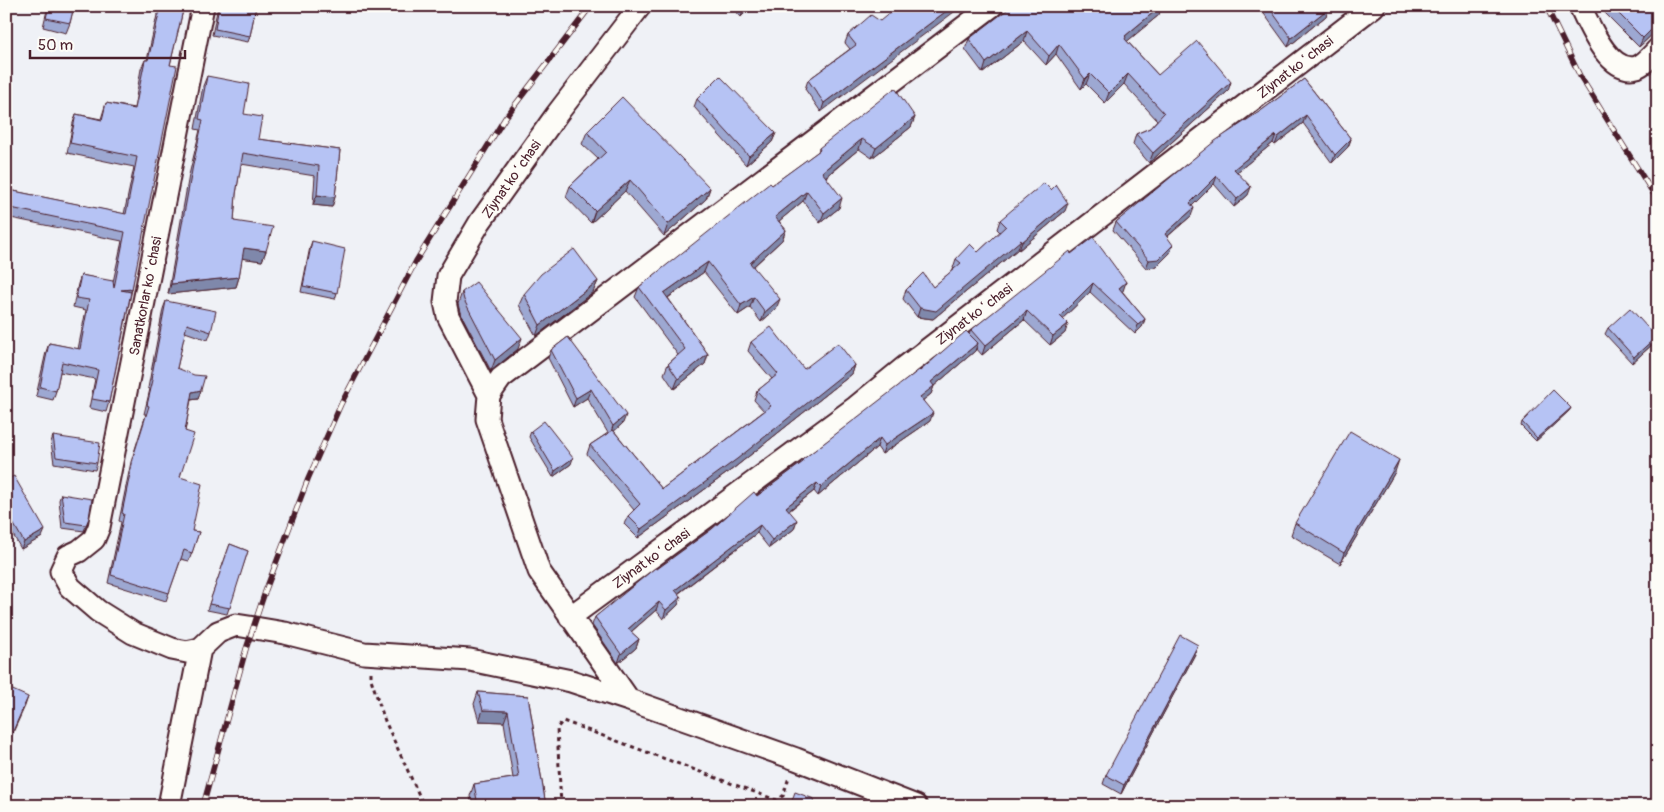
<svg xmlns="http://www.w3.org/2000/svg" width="1664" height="812" viewBox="0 0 1664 812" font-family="Pangolin,sans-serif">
  <rect width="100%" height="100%" fill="#eff1f6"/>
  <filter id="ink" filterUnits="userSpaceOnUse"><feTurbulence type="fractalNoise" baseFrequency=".02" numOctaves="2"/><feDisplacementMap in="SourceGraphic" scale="10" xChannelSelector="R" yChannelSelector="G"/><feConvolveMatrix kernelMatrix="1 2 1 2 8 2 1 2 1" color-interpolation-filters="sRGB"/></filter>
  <g filter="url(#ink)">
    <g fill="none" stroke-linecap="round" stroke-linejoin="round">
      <defs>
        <path id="minor" d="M203 6 99 527 94 539 79 551 68 556 61 571 70 587 98 611 133 633 172 649 187 652 200 649 218 632 236 625 285 633 364 653 470 660 571 681 629 700 796 759 916 806
          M1580 6C1589 25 1609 75 1637 67 1645 64 1652 55 1658 49
          M489 395 448 316 445 302 448 276 480 222 557 114 640 6
          M570 617 856 407 905 367 1374 6
          M629 700 539 571 487 419 489 395 501 378 992 6
          M169 806 200 649"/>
      </defs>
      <use href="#minor" stroke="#4a1f2b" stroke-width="25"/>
      <path stroke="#4a1f2b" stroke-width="3" stroke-dasharray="4 4" stroke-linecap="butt" d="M371 672V679L385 721 424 806
        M561 806 557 728 563 721 776 800 783 796 789 777"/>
      <use href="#minor" stroke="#fdfcf7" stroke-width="21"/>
      <defs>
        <path id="rail" d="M1546 6 1580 76 1658 201
          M203 806 246 649 265 592 308 479 341 404 416 261 505 118 591 6"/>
      </defs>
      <use href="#rail" stroke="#4a1f2b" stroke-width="5.5"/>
      <use href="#rail" stroke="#fdfcf7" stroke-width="4" stroke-dasharray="11" stroke-linecap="butt"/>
    </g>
    <path fill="#9da8d2" stroke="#4a1f2b" d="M48 6H74L70 23 66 33 43 27Z
      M159 6H184L170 65 132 289 109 402 106 412 89 408 95 379 60 372 56 391 53 400 36 396 46 352 49 343 78 349 86 310 73 307 78 284 81 275 113 282 122 241 6 217V196L9 190 124 214 134 167 67 153 73 123 76 114 101 119 106 103 134 108 141 69 145 60H147Z
      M218 6H256L250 36 248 42 212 35Z
      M731 6H751L741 17Z
      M1264 6H1328L1326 16 1288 47 1262 11Z
      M1598 6H1658V29L1639 47Z
      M1159 15 1127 41 1158 75 1228 91 1149 163 1133 144 1136 134 1150 128 1157 120 1124 84 1105 103 1086 84 1081 89 1056 54 1046 65 1024 41 983 73 965 49 969 39Z
      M880 21 821 112 805 89 808 80 850 49 845 43 848 35Z
      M207 76 244 114 258 139 340 150 335 197 332 207 313 205 315 176 241 164 236 194 234 221 266 251 262 261 242 258 239 277 236 287 168 294 189 175 200 130 195 129 203 86Z
      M1304 79 1351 139 1348 147 1332 163 1303 123 1275 145 1273 143 1237 172 1248 195 1234 207 1214 184 1192 206 1191 216 1167 237 1170 253 1156 267 1146 268 1113 230 1116 222 1262 110Z
      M697 99 776 133 772 142 746 165 694 107Z
      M915 117 911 127 872 158 859 149 826 177 839 208 820 223 803 201 779 221 786 230 782 240 753 267 776 309 761 322 750 307 738 315 704 272 668 298 708 354 705 364 674 389 664 374 668 364 678 355 635 297 639 287 772 185 818 152 819 148Z
      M587 132 710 188 706 199 664 236 625 191 591 223 566 197 570 186 598 159 582 144Z
      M1065 211 1019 250 1018 249 933 319 917 317 903 299 906 290 933 287 954 269 953 268 956 259 978 252 1000 232 997 229 1000 220Z
      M312 241 337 293 335 299 301 292 310 247Z
      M1071 254 1126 282 1122 291 1145 319 1142 327 1135 334 1090 292 1063 318 1065 333 1050 345 1024 320 982 355 976 348 975 351 934 386 931 394 923 400 930 421 882 454 877 447 818 496 814 491 789 511 794 529 769 548 757 533 678 594V605L663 619 656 610 631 632 639 639 636 648 618 663 592 625 595 617 657 569 800 464 802 460 969 334 971 330Z
      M598 281 593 292 536 336 519 305 524 294Z
      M462 292 518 349 491 371 460 312 458 304Z
      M166 301 211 332 208 340 185 332 177 368 201 390 198 399 191 400 185 431 180 477 192 531 199 532 189 561 181 559 166 601 108 583 121 522 119 521 131 462 146 414H144L150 389 148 388 163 309Z
      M1608 328 1656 337 1654 343 1632 363 1605 334Z
      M568 337 623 423 614 431 662 489 764 411 754 400 757 391 772 379 748 351 751 342 804 369 855 365 852 374 734 468 638 538 624 524 628 516 634 510 587 454 590 445 608 433 587 398 573 407 548 358 551 350Z
      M1571 408 1569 411 1536 441 1521 426 1522 422Z
      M531 431 571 464 553 477 529 437Z
      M53 436 97 463 95 470 54 463 51 442Z
      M6 471 42 537 21 549 6 522Z
      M1395 472 1340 564 1291 535 1295 523Z
      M61 494 89 518 84 531 62 528 59 500Z
      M230 544 248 551 227 614 207 610Z
      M1198 645 1195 654 1121 794 1103 784 1106 775Z
      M478 692 528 696 546 806H472L470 796 474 784 513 778 504 722 479 721 474 704Z"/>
    <path fill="#7f88ab" stroke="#4a1f2b" d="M746 6H751L741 17 744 8Z
      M953 6H962L821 112 824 103Z
      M1161 6H1162L1159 15 1124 44 1125 36Z
      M1329 8 1326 16 1288 47 1291 38Z
      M1658 23V29L1639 47 1643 38Z
      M1027 31 1024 41 983 73 986 63Z
      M1059 44 1056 54 1046 65 1049 56Z
      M1090 74 1086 84 1081 89 1085 79Z
      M1128 74 1124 84 1105 103 1109 93Z
      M1231 82 1228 91 1149 163 1153 153Z
      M1306 115 1303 123 1275 145 1278 137Z
      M915 117 911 127 872 158 876 148Z
      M776 133 772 142 746 165 749 156Z
      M1276 135 1273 143 1231 177 1234 169Z
      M862 139 859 149 819 182 822 172Z
      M1351 139 1348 147 1332 163 1335 155Z
      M1217 176 1214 184 1187 211 1190 203Z
      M630 180 625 191 591 223 595 211Z
      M1251 187 1248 195 1234 207 1237 199Z
      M710 188 706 199 664 236 668 224Z
      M807 191 803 201 772 227 775 217Z
      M317 195 335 197 332 207 313 205Z
      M842 198 839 208 820 223 824 213Z
      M1068 203 1065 211 1019 250 1022 242Z
      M1194 208 1191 216 1162 241 1165 234Z
      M786 230 782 240 746 273 750 263Z
      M1021 240 1018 249 933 319 917 317 920 308Z
      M1173 245 1170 253 1156 267 1146 268 1149 260Z
      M244 248 266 251 262 261 240 258Z
      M708 262 704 272 660 303 664 293Z
      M239 277 236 287 168 294 171 284Z
      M598 281 593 292 536 336 540 325Z
      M1126 282 1123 291 1116 296 1119 288Z
      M1093 283 1090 292 1057 324 1060 316Z
      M132 289 129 298 121 290Z
      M754 297 750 307 738 315 741 305Z
      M780 299 776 309 761 322 765 312Z
      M1027 311 1024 320 982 355 985 346Z
      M1145 319 1142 327 1135 334 1138 325Z
      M1068 324 1065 333 1050 345 1053 336Z
      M1656 337 1654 343 1632 363 1634 357Z
      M522 338 518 349 491 371 495 360Z
      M978 343 975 351 934 386 931 394 917 405 920 397 931 382Z
      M708 354 705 364 674 389 678 379Z
      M855 365 852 374 734 468 638 538 641 529Z
      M591 389 587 398 573 407 576 398Z
      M201 390 198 399 189 400 192 392Z
      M1571 408 1569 411 1536 441 1537 438Z
      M933 413 930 421 882 454 885 445Z
      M626 415 623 423 610 435 613 426Z
      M880 438 877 447 818 496 821 487Z
      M573 458 571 464 553 477 555 471Z
      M1399 460 1395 472 1340 564 1344 553Z
      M817 483 814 491 783 515 786 507Z
      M797 520 794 529 769 548 772 540Z
      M760 525 757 533 672 598 675 590Z
      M45 530 42 537 21 549 24 542Z
      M681 597 678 605 663 619 666 610Z
      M659 602 656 610 625 637 628 629Z
      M639 639 636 648 618 663 621 654Z
      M1198 645 1195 654 1121 794 1124 785Z
      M28 697 25 706 6 748V747Z
      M483 710 508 711 504 722 479 721Z"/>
    <path fill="#b6c3f4" stroke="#4a1f2b" d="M49 6H74L70 23 46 18Z
      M161 6H184L170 65 177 66 132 289 121 290 131 292 109 402 92 399 98 370 62 362 56 391 40 387 49 343 80 349 89 300 76 298 81 275 113 281 114 288 125 232 6 207V202L9 190 126 214 137 157 70 143 76 114 102 120 106 103 135 109 145 60H148Z
      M219 6H256L250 36 215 29Z
      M898 6H953L824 103 808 80 856 45 848 35 871 15 880 21Z
      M1012 6H1161L1125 36 1126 37 1125 39 1158 75 1197 41 1231 82 1153 153 1136 134 1150 128 1164 113 1128 74 1109 93 1090 74 1085 79 1059 44 1049 56 1027 31 986 63 969 39Z
      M1268 6H1328L1329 8 1291 38Z
      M1611 6H1658V23L1643 38Z
      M207 76 249 84 244 114 262 117 258 139 340 150 335 197 317 195 319 166 243 153 236 194 234 221 273 227 266 251 244 248 239 277 171 284 193 165 203 120 199 119Z
      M720 76 776 133 749 156 697 99Z
      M1304 79 1351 139 1335 155 1306 115 1278 137 1276 135 1234 169 1251 187 1237 199 1217 176 1190 203 1194 208 1165 234 1173 245 1159 259 1149 260 1116 222 1215 141 1262 110Z
      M895 88 915 117 876 148 862 139 822 172 842 198 824 213 807 191 775 217 786 230 750 263 780 299 765 312 754 297 741 305 708 262 664 293 708 354 678 379 668 364 685 349 639 287 770 183 772 185 820 150 819 148Z
      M622 97 710 188 668 224 630 180 595 211 570 186 606 152 587 132Z
      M1044 183 1051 190 1056 185 1068 203 1022 242 1021 240 936 311 920 308 906 290 923 273 933 287 961 263 956 259 970 244 978 252 1006 226 1000 220Z
      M1093 237 1126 282 1119 288 1145 319 1138 325 1093 283 1060 316 1068 324 1053 336 1027 311 985 346 971 330 1070 251 1071 254Z
      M312 241 345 249 337 293 303 286Z
      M574 249 598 281 540 325 524 294 541 274Z
      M476 282 522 338 495 360 464 300 462 292Z
      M166 301 216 311 211 332 187 324 177 368 194 375 205 376 201 390 192 392 185 431 194 434 180 477 202 484 192 531 199 532 192 553 184 550 169 593 111 575 124 514 122 513 134 454 149 406 147 405 153 380H151Z
      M1630 308 1656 337 1634 357 1608 328Z
      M771 327 804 369 838 343 855 365 737 459 641 529 628 516 640 504 590 445 613 430 662 489 771 406 757 391 778 374 751 342Z
      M966 331 978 343 931 382 934 386 920 397 933 413 885 445 880 438 821 487 817 483 786 507 797 520 772 540 760 525 675 590 681 597 666 610 659 602 628 629 639 639 621 654 595 617 655 568 657 569 712 529 754 492 757 496 803 462 802 460 919 370 920 371Z
      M568 337 626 415 613 426 591 389 576 398 551 350Z
      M1553 390 1571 408 1537 438 1522 422Z
      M544 421 573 458 555 471 531 431Z
      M1350 431 1399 460 1344 553 1295 523Z
      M53 436 100 443 97 463 56 457Z
      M6 471 10 478 14 476 45 530 24 542 9 516 6 518Z
      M61 494 92 499 89 518 86 525 65 522Z
      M230 544 248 551 230 608 209 604Z
      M1180 635 1198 645 1124 785 1106 775Z
      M6 687 28 697 6 747Z
      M478 692 528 696 546 806H478L474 784 519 777 508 711 483 710Z
      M795 792 814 799 811 806H790Z"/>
  </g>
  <g text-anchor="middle" stroke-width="5" stroke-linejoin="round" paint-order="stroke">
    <g font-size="14" fill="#4a1f2b" stroke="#fdfcf7">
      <text transform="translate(1295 67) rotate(-38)" y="5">Ziynat koʻchasi</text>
      <text transform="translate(511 179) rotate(-55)" y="5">Ziynat koʻchasi</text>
      <text transform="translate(145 296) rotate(-79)" y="5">Sanatkorlar koʻchasi</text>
      <text transform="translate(974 314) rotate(-37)" y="5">Ziynat koʻchasi</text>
      <text transform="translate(651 558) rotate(-36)" y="5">Ziynat koʻchasi</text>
    </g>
  </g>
  <rect width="1664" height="812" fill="none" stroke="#fdfcf7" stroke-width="25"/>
  <rect x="12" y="12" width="1639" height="787" fill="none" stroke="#4a1f2b" stroke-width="2" filter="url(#ink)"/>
  <path d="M30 50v8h155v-8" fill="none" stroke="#4a1f2b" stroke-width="2.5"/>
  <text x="38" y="50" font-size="15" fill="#4a1f2b" stroke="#fdfcf7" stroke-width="4" paint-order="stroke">50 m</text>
</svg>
